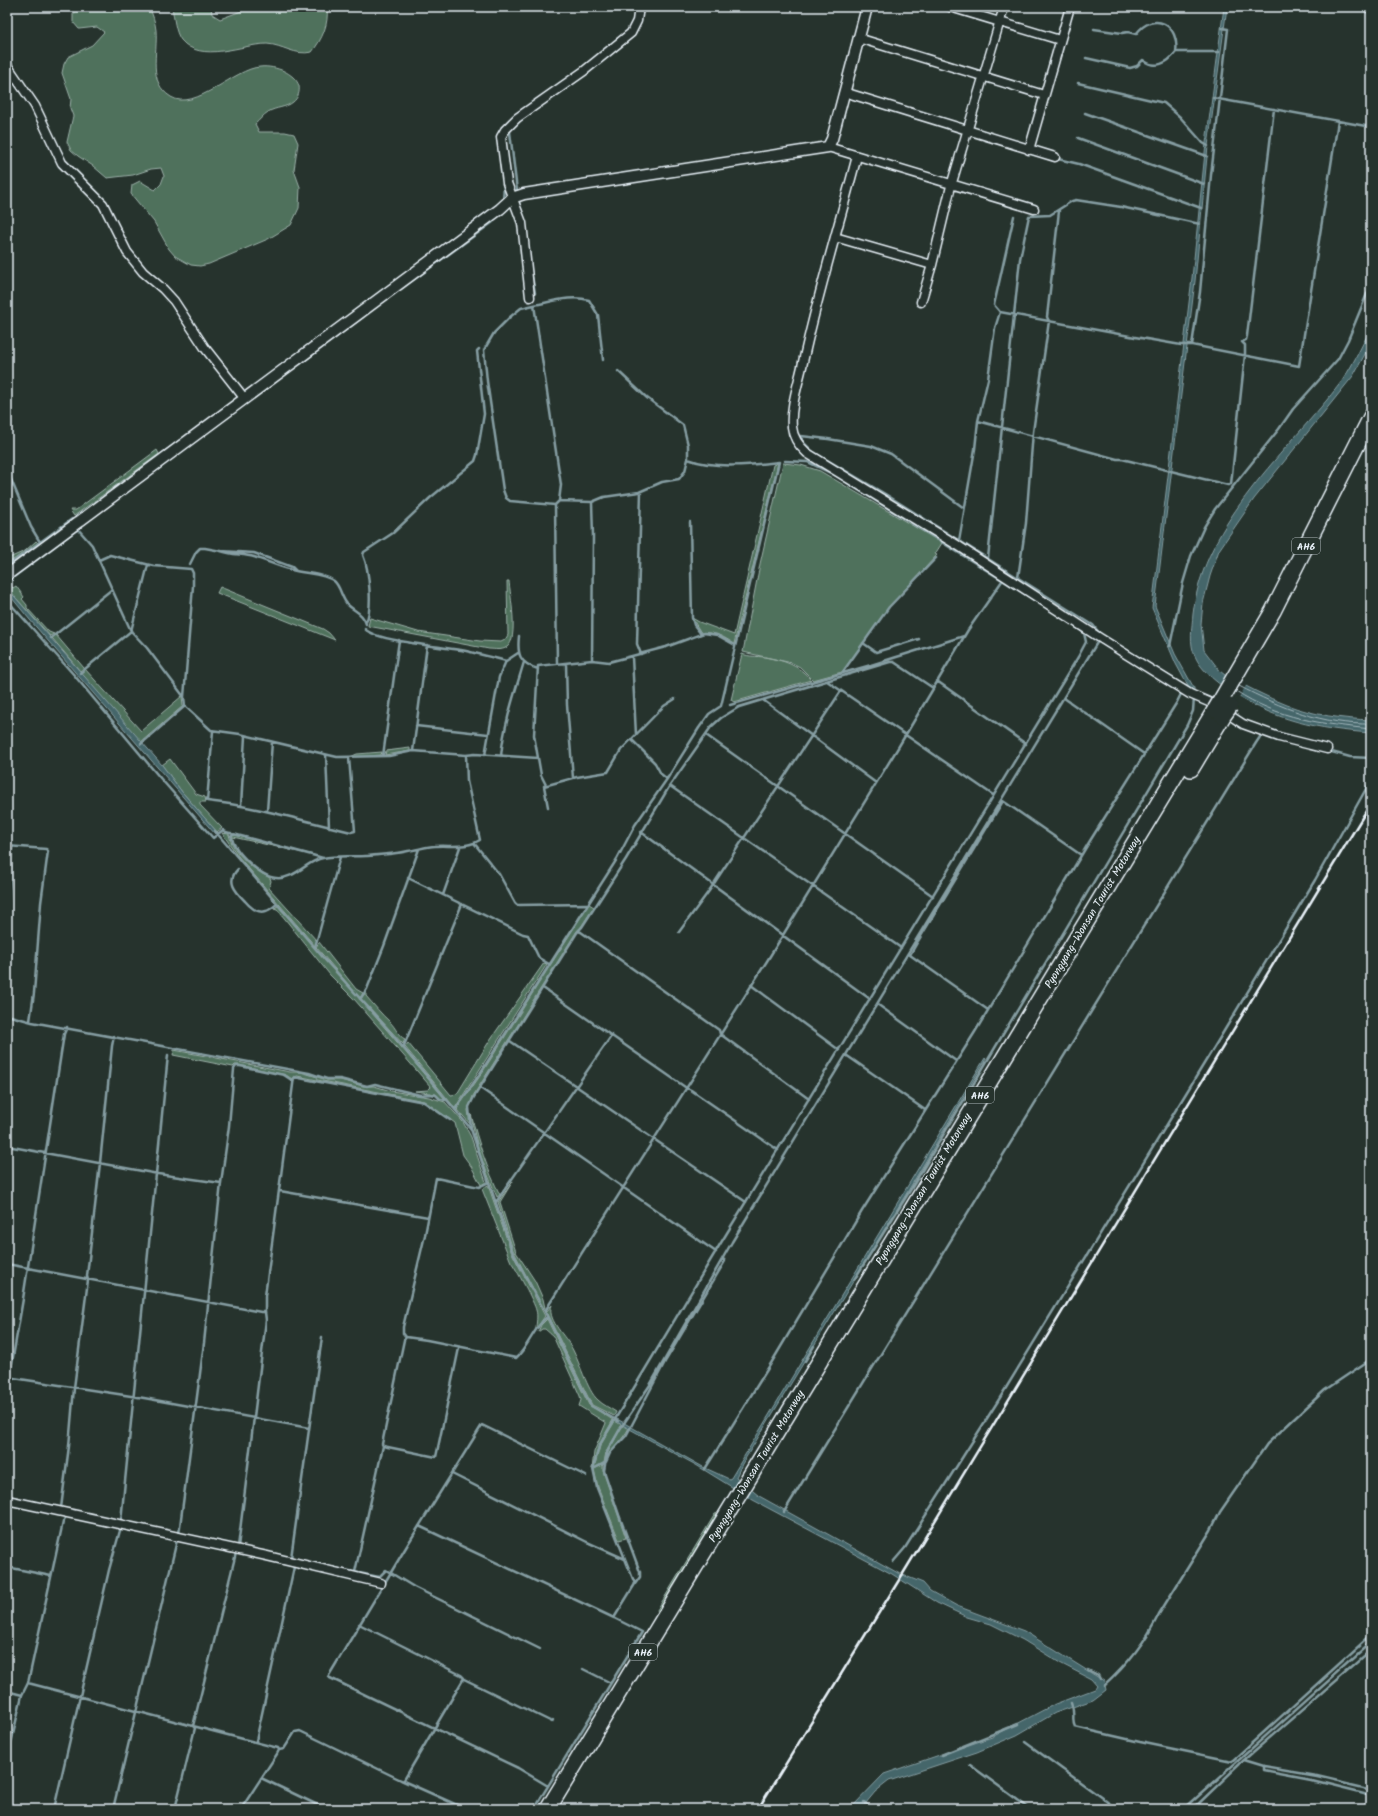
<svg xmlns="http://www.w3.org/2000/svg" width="1378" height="1816" viewBox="0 0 1378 1816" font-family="Kalam,sans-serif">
  <rect width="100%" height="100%" fill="#26332d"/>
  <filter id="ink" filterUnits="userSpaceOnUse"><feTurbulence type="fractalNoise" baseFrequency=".025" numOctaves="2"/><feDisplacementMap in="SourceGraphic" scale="8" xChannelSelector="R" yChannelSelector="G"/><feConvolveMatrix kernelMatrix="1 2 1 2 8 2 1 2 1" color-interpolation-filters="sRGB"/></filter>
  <g filter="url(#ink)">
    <path fill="#4f715b" stroke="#9cb1aa" d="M82 7H149C153 15 155 22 156 30 158 54 147 82 171 97 195 112 235 68 260 67 268 66 277 68 284 71 290 74 297 79 299 86 300 92 298 98 293 102 286 108 276 107 268 112 263 115 259 121 255 124L259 132H285L294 134 298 143 294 170 300 187 299 208 291 225 268 239 209 264 200 266 191 265 175 256 169 249 154 222 131 194 132 185 140 181 155 190 161 184 164 176 161 168 151 169 133 175 107 178 93 166 78 156 71 150 67 142 73 116 70 108 71 99 62 73 64 64 68 57 92 45 104 32 97 27 79 29 73 22V14Z
      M172 7H211L212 14 220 19 252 7H278L288 9 295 7H327C329 25 322 39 312 52 295 56 283 45 267 44 242 44 201 64 181 40 175 32 174 17 172 7Z
      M157 450 159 454 74 516 70 510H76Z
      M778 463 734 644C725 637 713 631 701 633L692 618 699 622 734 635 773 465Z
      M783 463 801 465 820 471 942 543 935 554 937 555 889 607 842 672 813 680 800 667 792 663 743 652 760 564Z
      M36 541 38 543 7 564V559L25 551Z
      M507 581H509C510 594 519 639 507 647 502 651 494 649 489 649L368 626 370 618 418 632 480 641 501 642 505 640 508 635Z
      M7 584 10 587 11 586 13 588 16 586 24 597 22 599 27 605V608L49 632 54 634 50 636 7 588Z
      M220 587 323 629 329 633 335 640 217 593Z
      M56 635 84 668 80 671 52 638Z
      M742 654C750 657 756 656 764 657 783 660 799 665 811 680L734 702 731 700Z
      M85 669 141 731 182 696 183 706 141 742 81 673Z
      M410 748V751L385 755 386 751Z
      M382 752 381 755 350 757 357 754Z
      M170 759 196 794 205 797 206 802H200V805L222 828 217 832 182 792 162 765Z
      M222 833 229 834C232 853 254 870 270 878L271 881 269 888 317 941 315 946 238 856Z
      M232 834 321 857 233 837V842Z
      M589 904 594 907 581 927 577 931 473 1096 468 1110 470 1124 457 1109 480 1076Z
      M278 906 386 1029 445 1099H440L436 1094 415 1091 428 1090 431 1087 354 999 330 975 277 909 274 908Z
      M319 942 356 989 363 993 360 998 316 947Z
      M544 963 547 964 455 1108 405 1047 408 1043 451 1095 457 1094 490 1040Z
      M366 991V996C374 1005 381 1014 390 1022 396 1028 398 1036 405 1039L403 1044 361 999Z
      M174 1050 290 1072H301L327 1080H340L363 1086H374L391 1091 429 1097 445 1102 463 1122 471 1137 486 1182 481 1185 471 1166 463 1155 455 1123 424 1101 297 1076 292 1079 286 1075 239 1065H235L233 1067 173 1055Z
      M471 1114C478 1142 487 1169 500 1195L497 1197C486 1171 474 1142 471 1114Z
      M513 1181 500 1202 516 1252 535 1281 543 1299 545 1308H543L513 1250 498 1202Z
      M488 1185 511 1251 545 1316 536 1329C536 1323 538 1316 536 1310 535 1304 515 1266 511 1262L482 1189Z
      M552 1305C546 1318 564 1335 570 1345 579 1359 587 1391 598 1400 603 1405 610 1408 616 1412L614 1416 592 1405 546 1312Z
      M547 1319 589 1405 613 1420 599 1445 592 1469 594 1452 606 1423 579 1406 581 1400 580 1396 553 1336 545 1329H542L538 1332 541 1325Z
      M615 1421 622 1425 606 1452 604 1463 594 1468 600 1446Z
      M623 1425 629 1428C622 1441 611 1449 605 1462L608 1452Z
      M603 1465V1471L626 1538 619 1540 598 1487 594 1469Z
      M721 1513 659 1614 657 1610 715 1514Z"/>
    <path fill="#44666a" stroke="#869ea3" d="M1224 7H1227L1208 146 1195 281 1155 606 1175 654 1194 688V691H1191L1189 688 1176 664 1152 608 1192 278 1206 143Z
      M1371 328V343L1353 376 1254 499 1219 550 1210 576 1203 603 1201 624 1204 650 1220 671 1226 676C1246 686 1266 697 1287 705 1313 715 1343 719 1371 720V733C1317 729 1275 721 1228 690 1216 682 1201 670 1195 656 1189 643 1192 628 1193 614 1204 520 1287 453 1342 381 1353 365 1362 345 1371 328Z
      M7 588 162 765 182 792 217 832 215 834 30 620 7 592Z
      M985 1058 986 1059 908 1191 742 1464 736 1477 759 1496 898 1573 923 1583 930 1591 957 1606 1024 1631 1104 1681 1106 1690 1093 1700 1055 1713 1017 1735 977 1752 889 1781 875 1792 861 1809H850L884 1774 992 1737 1055 1704 1095 1689 1097 1686 1091 1679 1060 1663 1023 1640 991 1624 967 1617 937 1603 892 1574 753 1500 696 1465 615 1421 617 1419 703 1467 729 1479 731 1478Z"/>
    <path fill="#26332d" d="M1227 674 1247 684 1238 699 1220 687Z"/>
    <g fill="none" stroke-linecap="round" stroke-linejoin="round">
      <path stroke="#a6b9bf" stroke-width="1" d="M1239 686C1281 708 1323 725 1371 724
        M1236 691C1278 719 1322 724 1371 729"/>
      <path stroke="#869ea3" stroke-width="2.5" d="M1362 7 1371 16
        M1094 29 1122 33 1128 32 1136 34C1154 10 1180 25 1176 52
        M1086 58 1130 68 1137 66 1143 60C1155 70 1168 63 1176 52H1219
        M1078 83 1164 103 1180 117 1203 143 1208 146
        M1213 98 1371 127
        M1085 113 1207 156
        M510 132 517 191
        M1078 138 1204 184
        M1058 159 1079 164 1201 208
        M503 201 504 185
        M519 201 520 208
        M531 270 535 293
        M401 289 493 222
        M534 305C552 302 571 295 589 300L598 315 603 360
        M1000 312 1135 337 1181 345H1192L1299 366 1338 121
        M1192 345 1200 292 1211 175 1228 29 1222 28
        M300 364 363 317
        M978 421 1117 459H1122L1228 485 1231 484 1245 355V345L1242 342 1246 340 1247 336 1274 109
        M785 461 808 462 833 474 1047 608
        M7 470 31 527 40 542
        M559 501 561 485 534 305 521 308 510 317 494 333 484 350 487 381 503 490 506 498 510 501 555 505 559 501 592 502 604 497 639 492 662 482 679 479 685 471 688 459V445L683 425 647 398 618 371
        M555 505 557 663
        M964 508 891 454 871 446 828 439 801 436 804 443 812 451 885 494 1093 625 1100 634
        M76 517 190 433
        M690 522 692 618 694 625 701 634
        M959 541 975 449 978 421 988 379 995 328 1000 312 994 305 1014 216
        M221 551C232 555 243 554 254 557 267 561 279 567 292 570 305 574 323 573 334 581 341 587 341 598 348 605 354 611 364 614 366 624
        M988 558 1020 259 1029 216 1050 215 1072 201 1076 200 1121 207 1200 224
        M190 564 196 552 200 548H205L221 551 254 553 292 567 296 571
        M7 566 72 519
        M1018 578 1026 523 1033 432 1049 321 1047 317 1059 211
        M7 582 78 529 92 545 131 631 147 648 184 697 193 586V573L191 569 154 566 110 555 99 560
        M7 600 74 675 161 779 213 838 223 830 226 832 323 858
        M366 622C373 608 369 569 363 555L364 552 393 533 430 498 475 461 477 455 484 414 477 351 479 349
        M365 629C376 641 442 647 461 650 476 653 491 657 506 661
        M519 636C517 654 519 663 538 669
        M51 638 111 590
        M863 643 876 652 919 639
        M1170 646 1183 583 1191 556 1204 527 1215 509 1279 429 1293 409 1338 359 1348 340 1371 284
        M641 654 637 644 641 491
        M632 657 636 735
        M592 660 593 536 592 502
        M566 663 567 705 573 778
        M1152 666 1192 690
        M80 673 131 631 148 565
        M842 673 889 607 936 558
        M827 681 993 795
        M937 681 1026 744
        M184 697 185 706
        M1064 698 1144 754
        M763 700 876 783
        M730 705 871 665 964 636
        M416 726 488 734
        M213 731 207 801C256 806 303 821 351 832L355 831 349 758
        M706 735 933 896
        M632 740 655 763 661 774 667 779
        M141 744 185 706 211 730 240 734 337 757 389 756 413 751 466 755
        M413 751 427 645
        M1328 751 1350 757 1371 758
        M326 755 329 827
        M485 755 499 677 506 661 518 653
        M383 756 399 640
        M501 756C504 724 515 692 524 662
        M546 785 541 775 534 735 538 666 592 660 609 662 666 647 704 633 717 635 735 645
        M670 786 901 948
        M241 806 245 736
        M548 807 544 786 577 777 608 772 621 750 664 706 675 699
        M267 811 272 742
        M215 831 326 961 387 1028 471 1129 512 1251 545 1312 591 1406 618 1421
        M641 832 870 999
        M231 833C231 849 260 877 276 878 295 880 306 861 323 858 337 855 352 857 366 856 380 855 395 854 408 851 417 850 426 846 435 846 449 845 461 848 474 843L499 874 515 903 517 905 587 904
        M474 843 480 840 467 781 466 755 475 754 538 758
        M7 846 46 849 48 851 41 903 34 993 30 1021
        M238 869C226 881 235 891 245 901 250 907 257 914 266 911 270 910 274 906 277 904
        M408 878 523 934 528 935 539 958 549 964
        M443 895 460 847
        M7 913 12 847
        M578 931 581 932 719 1030 720 1034 809 1099
        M679 932 709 891 841 691
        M315 947 340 857
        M751 985 839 1050
        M543 988 685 1087 691 1090 778 1150
        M360 999 367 989 384 946 419 849
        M877 1004 956 1061
        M988 1010 910 955 918 941 1003 801 1081 855
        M7 1015 32 1022 309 1073 327 1079H340L367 1086 375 1084 420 1095 430 1094 436 1095 440 1099 446 1100
        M510 1041 746 1202
        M403 1048 462 904
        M846 1055 925 1110
        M480 1088 716 1252
        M455 1110 479 1075 617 859 635 825 667 779 699 728 709 714 721 706 779 462C752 465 713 469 688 459
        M471 1129 469 1107 474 1097 578 931 582 927 626 859 669 787 711 727 721 718 739 707 890 662H894L933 688
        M7 1146 158 1174 221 1183
        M280 1191 428 1217
        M496 1202 612 1035
        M7 1264 261 1312H265V1296L294 1077 424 1102 450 1120
        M854 1280 911 1189 1187 725 1193 711 1194 698
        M545 1311 767 961 899 746 968 630 1002 581
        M406 1337 403 1333V1327L425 1235 436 1178 479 1187 489 1182
        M805 1361 814 1346
        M7 1377 144 1398 309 1428
        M7 1392 23 1299 64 1034 67 1027
        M383 1446 382 1444 404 1340 406 1337 427 1340 516 1358C529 1346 534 1327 547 1317
        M593 1469 606 1462 610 1453 626 1436 666 1360 725 1261 723 1259
        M705 1469 770 1365 862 1211 975 1032 1088 844 1177 702 1181 694 1179 691
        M452 1474 587 1542 625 1559
        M61 1508 69 1446 74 1388 88 1280 87 1276 100 1163 112 1046 114 1036
        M784 1512 1256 743 1262 734H1264
        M121 1521 168 1055
        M419 1526 614 1618
        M179 1534 204 1343 221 1183 229 1126 234 1069 236 1066H240L284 1075 293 1081
        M238 1547 266 1320 265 1312
        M236 1553 193 1726 278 1748 279 1750 277 1754 241 1809
        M291 1558 322 1337
        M893 1562 905 1548 998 1401 1224 1031 1315 880 1371 780
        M280 1563 306 1569
        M320 1565 379 1577 386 1570 414 1587 540 1649
        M7 1567 51 1576
        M355 1572 383 1446 436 1457 459 1348
        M635 1584 640 1577V1572L619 1515 604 1471 607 1452 620 1429 650 1385 732 1242 1098 641
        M359 1624 461 1675 464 1678 404 1780
        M1371 1650 1244 1760 1264 1766V1770L1311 1779 1371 1794
        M583 1669 611 1683
        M1088 1670 1098 1675 1100 1679
        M464 1679 552 1722 553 1720
        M28 1683 193 1726 195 1728 175 1809
        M1104 1686C1126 1666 1146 1641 1159 1614L1211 1530 1220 1512 1267 1444 1325 1390 1371 1359
        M7 1691 22 1695
        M1071 1703C1076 1714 1071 1720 1075 1727L1140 1742 1232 1761 1371 1635
        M256 1741 294 1567
        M1025 1742 1117 1809
        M279 1750 284 1749 295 1732 300 1731 401 1780 466 1809
        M941 1755 1018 1724
        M7 1761 22 1695 28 1683 63 1522 66 1516
        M970 1765 1030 1809
        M1264 1766 1316 1775 1371 1788
        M261 1778 326 1809
        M548 1786 518 1768 328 1677 408 1544 482 1425 586 1476
        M864 1802 872 1809
        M54 1809 109 1570 121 1527
        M113 1809 177 1540
        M534 1809 642 1632 614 1618 635 1584 597 1488 593 1469 599 1446 719 1246 1078 657 1086 642 1084 633 1076 627
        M1184 1809 1371 1642
        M1193 1809 1244 1760"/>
      <defs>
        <path id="minor" d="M950 7 1060 40
          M858 38 1044 95
          M7 65 35 106 62 163 103 204 127 252 143 272 163 289 174 301 205 348 245 399
          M844 92 1055 157
          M828 147 1034 209
          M1029 150 1070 7
          M857 156C839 225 818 293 803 362 799 382 790 406 792 427 793 438 799 446 807 453L957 545 1100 638 1190 694 1211 703 1243 724 1279 737 1327 749
          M835 237 932 265
          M530 297 522 223 507 183 501 137 505 130 517 118 584 71 631 33 637 21 639 7
          M921 302 932 265 951 186 1004 7
          M7 1500 267 1556 381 1583"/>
        <path id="tertiary" d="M7 575 500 209 512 198 524 194 828 147 832 139 867 7"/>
        <path id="motorway" d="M1221 700 1273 611 1371 417
          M1191 769 1223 716
          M548 1809 1215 710"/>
      </defs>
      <use href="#minor" stroke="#e8f1f8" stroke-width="11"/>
      <use href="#tertiary" stroke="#e8f1f8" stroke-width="13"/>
      <use href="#motorway" stroke="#e8f1f8" stroke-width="18"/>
      <use href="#minor" stroke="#26332d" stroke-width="8"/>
      <use href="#tertiary" stroke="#26332d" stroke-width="10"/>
      <use href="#motorway" stroke="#26332d" stroke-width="15"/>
      <path stroke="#e8f1f8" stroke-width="2.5" d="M758 1809 904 1572 1371 803"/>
      <defs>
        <path id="motorway-bridge" d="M1215 710 1221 700
          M1223 716 1230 706"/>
      </defs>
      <use href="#motorway-bridge" stroke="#e8f1f8" stroke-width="18" stroke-linecap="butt"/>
      <use href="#motorway-bridge" stroke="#26332d" stroke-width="15"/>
    </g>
  </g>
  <g text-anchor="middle" stroke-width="4" stroke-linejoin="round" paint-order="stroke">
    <g fill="#26332d" stroke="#aeb8bb" stroke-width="1">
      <rect x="1292" y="538" width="28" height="16" rx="3"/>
      <rect x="966" y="1087" width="28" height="16" rx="3"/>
      <rect x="629" y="1644" width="28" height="16" rx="3"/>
    </g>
    <g font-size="10" font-weight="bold" fill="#e8f1f8">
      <text x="1306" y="550">AH6</text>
      <text x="980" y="1099">AH6</text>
      <text x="643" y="1656">AH6</text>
    </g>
    <g font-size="11" fill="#e8f1f8" stroke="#26332d">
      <text transform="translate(1092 912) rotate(-59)" y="4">Pyongyang–Wonsan Tourist Motorway</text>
      <text transform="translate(923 1189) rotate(-59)" y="4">Pyongyang–Wonsan Tourist Motorway</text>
      <text transform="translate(756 1466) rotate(-59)" y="4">Pyongyang–Wonsan Tourist Motorway</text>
    </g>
  </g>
  <rect width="1378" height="1816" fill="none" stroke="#26332d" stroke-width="24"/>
  <rect x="12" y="12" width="1354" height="1792" fill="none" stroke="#e8f1f8" stroke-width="1.5" filter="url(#ink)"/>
</svg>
